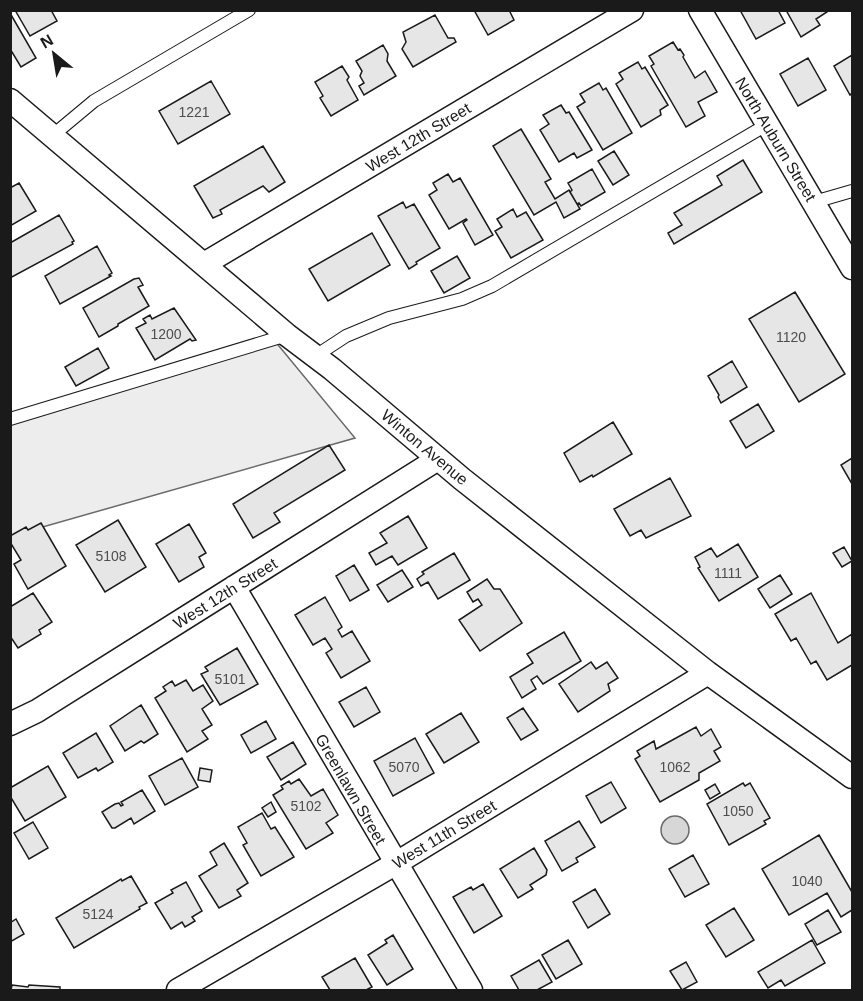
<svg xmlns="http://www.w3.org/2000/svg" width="863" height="1001" viewBox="0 0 863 1001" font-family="Helvetica,sans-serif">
  <rect width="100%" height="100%" fill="#fff"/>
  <path fill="#ededed" stroke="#6a6a6a" stroke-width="1.5" d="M274 340 355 438 11 536 10 421Z"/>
  <path fill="#d7d7d7" stroke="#6a6a6a" stroke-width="1.5" d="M661 830a14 14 0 1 1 28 0a14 14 0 1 1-28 0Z"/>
  <path fill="#e6e6e6" stroke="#1a1a1a" stroke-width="1.5" d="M15 10H51L57 21 30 36Z
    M474 10H509L514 20 488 35Z
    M740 10H778L785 23 756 39Z
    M786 10H826L827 12 816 19 820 25 801 37Z
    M10 13 36 58 21 67 12 52 10 53Z
    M435 15 448 38H454L456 42 413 67 402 49 406 42 403 32Z
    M673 42 678 50 680 49 684 55 683 57 695 78 705 71 717 92 698 102 705 116 686 127 651 66 654 64 649 56Z
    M383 45 388 54 387 61 396 76 364 95 359 86 364 83 360 76 362 71 356 61Z
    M852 55V93L850 95 834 66Z
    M808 58 826 90 798 106 780 74Z
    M638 62 642 69 645 67 668 105 660 110 661 115 641 127 616 84 623 79 619 73Z
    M342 66 349 77 347 80 358 100 331 116 320 98 323 96 315 82Z
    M211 81 230 114 178 144 159 111Z
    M599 83 603 90 606 88 632 133 603 150 577 107 585 102 580 94Z
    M561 105 566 113 569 112 592 150 577 158 574 153 559 162 540 130 549 124 543 115Z
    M521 129 551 179 545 182 555 199 569 190 580 209 564 218 556 202 534 215 493 146Z
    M263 146 285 182 269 192 263 186 220 210 222 214 213 218 194 186Z
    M614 151 629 175 613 185 598 161Z
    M743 160 762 192 674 244 668 233 682 225 674 213 722 185 717 176Z
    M592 169 605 192 581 206 579 203 577 204 570 192 572 190 568 183Z
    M448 174 453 182 460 178 493 235 475 245 463 223 467 220 466 219 449 229 429 195 437 190 433 183Z
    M19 183 36 211 10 226V188Z
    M403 202 406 208 414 204 440 248 416 262 417 264 409 269 378 216Z
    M513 209 517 217 526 212 543 240 511 258 495 231 502 227 497 219Z
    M59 215 74 241 72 242 73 244 10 278V243Z
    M372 233 390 265 328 301 309 269Z
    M97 246 112 273 109 275 111 276 60 304 45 276Z
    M457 256 470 278 444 293 431 271Z
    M139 278 143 285 138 287 149 306 118 324V326L99 337 83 308 134 279Z
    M795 292 845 374 799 402 749 319Z
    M174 308 196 340 192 341 190 339 155 360 136 328 146 323 143 319 150 315 152 319Z
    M98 348 109 368 76 386 65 367Z
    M732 361 747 387 721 403 718 397 719 395 708 376Z
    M758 404 774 431 746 448 730 421Z
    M613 422 632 454 593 477 592 475 580 482 564 453Z
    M329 445 345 470 274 513 280 522 253 538 233 504Z
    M852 458V484L841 465Z
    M670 478 691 516 646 538 641 530 630 536 614 509Z
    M408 516 427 548 398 565 392 556 376 565 369 553 387 543 380 533Z
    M118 520 146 567 105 592 76 545Z
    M41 523 66 566 28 589 14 564 21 560 10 542V536L26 527 28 530Z
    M189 524 206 553 199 557 204 567 179 582 156 544Z
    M738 544 758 577 719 601 698 568 700 567 695 557 711 548 717 557Z
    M844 547 852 561 842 567 833 553Z
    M454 553 470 580 438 599 428 582 421 586 417 579 424 574 422 572Z
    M354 565 369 590 350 601 336 576Z
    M402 570 413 587 388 602 377 585Z
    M780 575 792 594 770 608 758 589Z
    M487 579 494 589H500L522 623 480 651 459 620 482 605 478 599 473 602 467 592Z
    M33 593 52 622 39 630 41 634 18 648 10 636V607Z
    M811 593 838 643 852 634V665L827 680 816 661 811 664 796 638 791 641 775 614Z
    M325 597 342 627 338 630 342 637 352 631 370 661 341 678 326 653 332 649 325 638 313 645 295 615Z
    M564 632 581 661 543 684 537 676 531 680 536 689 522 698 510 677 533 663 527 654Z
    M237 648 258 684 220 705 201 674 208 671 205 667Z
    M591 662 596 669 607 662 618 678 608 684 610 691 578 712 559 684Z
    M186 680 193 691 203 685 213 701 202 709 212 725 202 731 208 739 187 752 155 698 166 691 163 687 172 681 175 686Z
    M366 687 380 712 354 727 339 702Z
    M141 705 158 734 144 743 141 741 125 751 110 726Z
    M523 708 538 730 521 740 507 718Z
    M461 713 479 742 444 763 426 734Z
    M266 721 276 739 251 753 241 735Z
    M696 727 701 736 711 729 721 747 714 751 720 761 699 773V780L660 802 635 759 640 756 637 751 654 741 656 749Z
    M96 733 113 762 98 771 96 768 78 778 63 753Z
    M415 738 434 773 393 796 374 761Z
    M293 742 306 764 281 780 267 757Z
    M182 758 198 787 165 805 149 776Z
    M48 766 66 797 25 821 10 796V788Z
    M200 768 212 770 210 782 198 780Z
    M299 779 311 796 323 789 338 815 326 823 333 833 306 849 273 795 283 789 281 786 289 781 291 784Z
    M611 782 626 808 601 823 586 796Z
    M743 783 745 786 750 783 770 818 764 821 766 824 729 845 707 804Z
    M715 784 720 793 710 799 705 790Z
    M142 790 155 811 134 824 131 818 115 828H112L102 812 115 804 119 803 121 806 123 805 121 802Z
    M271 802 276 812 268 817 262 808Z
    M262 813 271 829 275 827 294 857 261 876 243 845 247 843 238 827Z
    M579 821 595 847 576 858 578 862 562 871 545 841Z
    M33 822 48 848 29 859 14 833Z
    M819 835 852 892V910L841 917 827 893 789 915 762 869Z
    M224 843 248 883 237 890 241 896 219 908 199 876 217 865 210 852Z
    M534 848 547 870 546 875 530 885 533 889 518 898 500 869Z
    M693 855 709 884 685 897 669 869Z
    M131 876 147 903 139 907 140 909 74 948 56 918 121 879 122 881Z
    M186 882 202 911 192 917 195 921 185 927 182 922 171 929 155 903 173 893 171 890Z
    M483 884 502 916 474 933 453 897 471 887 473 890Z
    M595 889 610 914 588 928 573 902Z
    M734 908 754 940 726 957 706 925Z
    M828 910 841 932 817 945 805 924Z
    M16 919 24 934 10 942V923Z
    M393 935 413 969 387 985 368 955 387 943 385 940Z
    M568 940 582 964 556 979 542 955Z
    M812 940 825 963 785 986 781 980 768 988 758 972Z
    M355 958 372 987 366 990H330L322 977Z
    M539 960 552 982 537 990H519L511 976Z
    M686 962 697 982 682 990 670 971Z
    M12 985 28 987 29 985 60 987V990H11Z"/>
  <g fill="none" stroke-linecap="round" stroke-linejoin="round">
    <defs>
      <path id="lane" d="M52 136 94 101 249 10
        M814 202 852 191
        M314 357 346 336 389 318 462 299 492 286 768 124
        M10 419 287 335"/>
      <path id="street" d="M700 10 852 268
        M10 100 287 335 332 369 462 479 708 673 852 777
        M204 264 632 10
        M234 587 471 990
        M10 724 37 711 438 459
        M178 990 395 864 708 673"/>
    </defs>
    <use href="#lane" stroke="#1a1a1a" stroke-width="14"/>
    <use href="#street" stroke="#1a1a1a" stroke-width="25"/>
    <use href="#lane" stroke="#fff" stroke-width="12"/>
    <use href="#street" stroke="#fff" stroke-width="22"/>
  </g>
  <g text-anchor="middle" stroke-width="4.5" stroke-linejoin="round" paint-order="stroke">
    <g font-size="14" fill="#4d4d4d">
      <text x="194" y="117">1221</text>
      <text x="166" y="339">1200</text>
      <text x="791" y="342">1120</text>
      <text x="111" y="561">5108</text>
      <text x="728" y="578">1111</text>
      <text x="230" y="684">5101</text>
      <text x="404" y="772">5070</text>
      <text x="675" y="772">1062</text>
      <text x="306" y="811">5102</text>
      <text x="738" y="816">1050</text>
      <text x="807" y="886">1040</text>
      <text x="98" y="919">5124</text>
    </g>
    <g font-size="16" fill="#1a1a1a" stroke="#fff">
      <text transform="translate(418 137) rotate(-31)" y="6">West 12th Street</text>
      <text transform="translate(776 139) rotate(59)" y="6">North Auburn Street</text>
      <text transform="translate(425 447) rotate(40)" y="6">Winton Avenue</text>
      <text transform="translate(225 593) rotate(-32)" y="6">West 12th Street</text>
      <text transform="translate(351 789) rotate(60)" y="6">Greenlawn Street</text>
      <text transform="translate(444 834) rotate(-31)" y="6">West 11th Street</text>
    </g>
  </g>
  <rect width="863" height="1001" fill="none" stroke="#1a1a1a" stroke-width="24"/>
  <g transform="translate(54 54) rotate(330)" stroke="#ffffff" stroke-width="4.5" paint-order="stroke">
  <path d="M0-4.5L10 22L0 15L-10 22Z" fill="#1a1a1a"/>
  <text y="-9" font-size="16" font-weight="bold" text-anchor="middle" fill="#1a1a1a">N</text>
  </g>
</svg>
